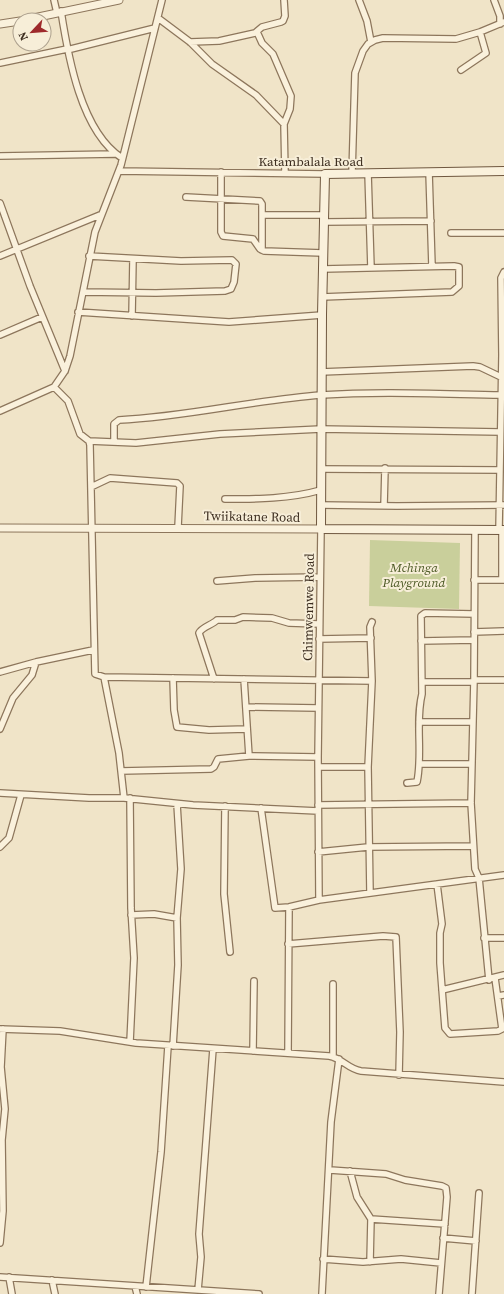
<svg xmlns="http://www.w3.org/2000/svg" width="504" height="1294" viewBox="0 0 504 1294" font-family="'Source Serif 4',serif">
  <rect width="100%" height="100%" fill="#f0e4c8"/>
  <path fill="#c9cf9b" d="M370 540 460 543 459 609 369 606Z"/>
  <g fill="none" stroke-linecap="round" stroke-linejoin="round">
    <defs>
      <path id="minor" d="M54 0 57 13
        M359 0 367 21 371 42
        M494 0 500 16V24
        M61 11C68 56 81 132 122 158
        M158 18 190 42 212 64 256 95 284 124
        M257 32 262 43 273 54 291 96 290 109 284 124 285 173
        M190 42 219 41 255 33 262 27 281 22 283 21 285 16 284 0
        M67 50 155 28
        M0 63 67 49
        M461 70 486 53 480 32
        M0 156 115 154
        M119 171 325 174
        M221 172V232L223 236 253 239 260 249 264 251 323 253
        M429 172 432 266
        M352 173 355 73 363 51 368 44 375 40 383 38 456 39 480 32 504 22
        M368 173 371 268
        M186 197 260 201 262 204V250
        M0 203 30 286 65 371
        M262 215H324
        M324 222 431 221
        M451 233H504
        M0 256 100 215
        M83 292 156 293 225 291 231 289 234 282 236 264 232 260 181 261 89 256
        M322 297 452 292 459 286V267L454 266 323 269
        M78 312 229 322 322 315
        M132 316 133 259
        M0 335 42 317
        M502 355 501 278 504 272
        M321 372 473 366 480 367 501 377
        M54 387 68 401 80 434 89 441 136 443 220 434 321 429 500 432
        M0 411 54 387 65 371 70 356 95 232 121 165 162 0
        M89 441 90 445 95 674 104 677 372 681
        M114 442V424L119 420C187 417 253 400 321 395 381 391 441 394 501 395
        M321 469 500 470
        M91 487 110 478 177 483 180 486 178 527
        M225 499C258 499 289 499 321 490
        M321 505 397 506 504 505
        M384 506 385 468
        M475 530 474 680 471 803 475 869 479 878 489 980
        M499 530 502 355H504
        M502 530V580
        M474 580H504
        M217 581 255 578 320 577
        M474 632 504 631
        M319 639 371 638
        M421 641 474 640
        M0 672 36 662 93 650
        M104 677 119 753 124 798
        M173 678 174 710 177 727 209 730 247 729
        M214 679 199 633C202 627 212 625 217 620H235L243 617 272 618 289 623 319 624
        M244 679 249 756
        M474 680H504
        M422 682H474
        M246 707 318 708
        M419 722H472
        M0 729 13 698 32 675 36 662
        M419 764H471
        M318 767H368L372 681 370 627 372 622
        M368 767 370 893
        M121 771 211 769 214 767 218 759 249 756 318 757
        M407 783 417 782C423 753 415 722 422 694L421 616 425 613 474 614
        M0 793 89 798H124L193 805 318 811
        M130 798 131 908 134 958 130 1042
        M318 805 471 803
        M225 806 224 894 230 952
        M261 808 275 908 289 907 319 900 504 875
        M0 847 9 838 21 795
        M318 852 368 847 473 846
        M437 884 442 924 440 933V963L445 1028 450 1034 498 1031 502 1029 495 978
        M319 900 318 757 321 529
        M131 915 154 914 177 918
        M484 938H504
        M288 944 383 936 396 937 400 1032 399 1075
        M333 984V1057
        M442 990 504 975
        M498 996 504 995
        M0 1029 60 1031 136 1043 329 1056C342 1058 348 1069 361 1071L504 1082
        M173 1046 178 965 177 918 181 869 177 804
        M253 1051 254 981
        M288 1053 289 907
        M330 1170 386 1174 405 1180 442 1186 446 1188 447 1197 439 1294
        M350 1171 357 1197 371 1219 370 1262
        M371 1219 445 1224
        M443 1238 476 1241
        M0 1243 3 1211 2 1140 5 1109 1 1067 3 1029
        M323 1259 363 1262 401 1259 441 1263
        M0 1277 259 1294
        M9 1277 12 1294
        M52 1280 55 1294
        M135 1286 137 1294
        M146 1287 161 1152 168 1046
        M198 1290 201 1257 199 1234 213 1049
        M322 1294 331 1122 339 1059
        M472 1294 479 1193"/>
      <path id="tertiary" d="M24 20 119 0
        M0 24 20 21
        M0 528 321 529"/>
      <path id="secondary" d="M504 171 325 174 322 315 321 529 504 530"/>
    </defs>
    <use href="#minor" stroke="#8d765c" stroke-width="8"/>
    <use href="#tertiary" stroke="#8d765c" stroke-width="9"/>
    <use href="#secondary" stroke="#6f573f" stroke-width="10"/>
    <use href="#minor" stroke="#faf1dc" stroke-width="5.5"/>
    <use href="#tertiary" stroke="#faf1dc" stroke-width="7"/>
    <use href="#secondary" stroke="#faf1dc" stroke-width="8"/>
  </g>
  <g text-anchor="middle" stroke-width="4" stroke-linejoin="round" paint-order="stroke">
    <g font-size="13" fill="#3d2e20" stroke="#f7eed8">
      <text x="311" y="166">Katambalala Road</text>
      <text transform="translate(252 516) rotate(1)" y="5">Twiikatane Road</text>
      <text transform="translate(308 607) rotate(-89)" y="5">Chimwemwe Road</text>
    </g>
    <g font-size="13" font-style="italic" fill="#4d5a26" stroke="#f7eed8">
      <text x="414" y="572">Mchinga<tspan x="414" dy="15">Playground</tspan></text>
    </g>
  </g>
  <g transform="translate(32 32) rotate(244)"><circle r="19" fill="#f7eed8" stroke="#ada18e"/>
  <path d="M0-3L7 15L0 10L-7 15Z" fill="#9e2a2b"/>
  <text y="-6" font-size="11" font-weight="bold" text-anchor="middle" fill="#3d2e20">N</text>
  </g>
</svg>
